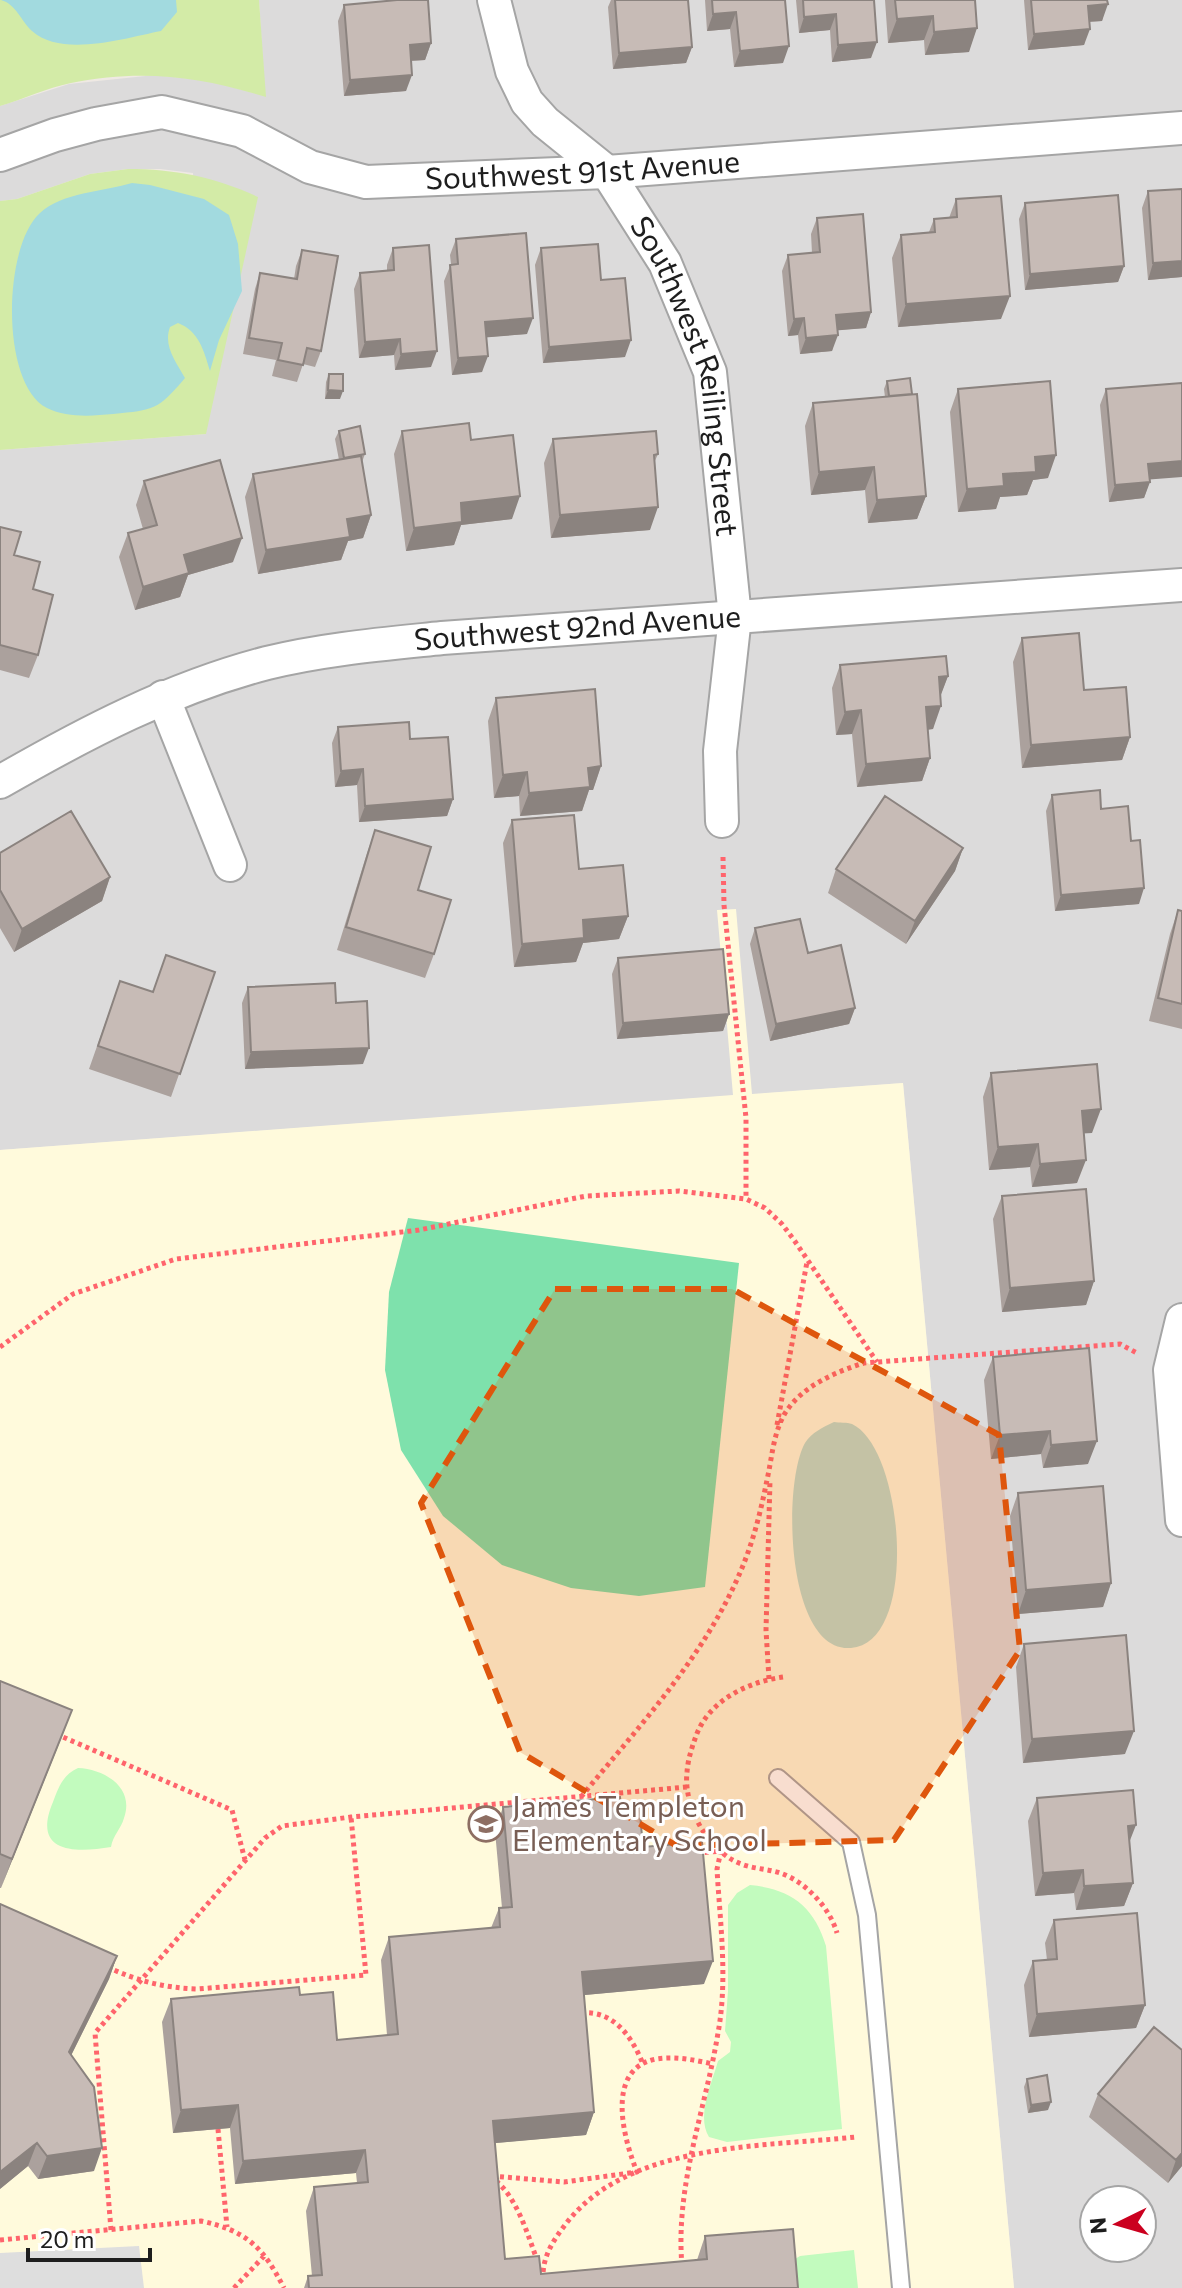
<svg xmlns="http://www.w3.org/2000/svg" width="1182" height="2288" viewBox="0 0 1182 2288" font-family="Commissioner,sans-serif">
  <rect width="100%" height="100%" fill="#efe9e3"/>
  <path fill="#dcdbdb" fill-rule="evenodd" d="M259 0H1182V2288H1014L903 1083 0 1150V450L206 434 193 173 160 169H128L90 174 17 199 0 201V106L69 84 155 75 210 81 265 96ZM1094 2200H1142V2248H1094Z"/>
  <path fill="#fffadc" d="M736 909 752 1094 903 1083 1014 2288H0V1150L733 1095 717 910Z"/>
  <path fill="#d3eba7" d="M0 0H259L266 97C198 76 141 69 71 83 46 88 24 99 0 106Z
    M128 169C175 169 215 177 258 197L206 434 0 450V201L17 199 90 174Z"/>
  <path fill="#bfdecb" d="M834 1422C839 1423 847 1422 852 1424 904 1448 920 1643 851 1648 786 1653 782 1484 805 1443 811 1433 823 1427 834 1422Z"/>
  <path fill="#c2fbbe" d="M78 1768C104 1769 135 1787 124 1818 121 1829 113 1835 111 1847 76 1853 31 1854 53 1802 59 1786 63 1775 78 1768Z
    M750 1885C791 1889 814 1906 826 1946L842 2129 727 2142 709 2137C696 2116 712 2083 718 2061L730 2052 731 2042 725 2031 728 1991V1905L737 1893Z
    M854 2250 858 2288H794L795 2259 800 2256Z"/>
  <path fill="#7ee1ac" d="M408 1218 739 1263 705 1587 639 1596 571 1588 502 1565 443 1516 401 1450 385 1370 389 1292Z"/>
  <path fill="#dedede" d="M139 2246 144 2288H0V2253Z"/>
  <path fill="#a2dadf" d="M1 0H176L177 12 161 31C125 38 62 58 32 31 21 21 16 4 1 0Z
    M132 183 150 185 204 199 229 215 238 244 242 291 219 340 210 371C204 351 199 331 178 323L170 327C163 346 176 362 185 378 158 410 154 410 113 414 92 416 67 418 47 408 0 384 3 246 40 213 63 192 102 192 132 183Z"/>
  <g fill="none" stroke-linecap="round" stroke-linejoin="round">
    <defs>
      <path id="lane" d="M778 1778 851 1842 867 1915 901 2288"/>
      <g id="street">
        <path id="s1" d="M494 0 512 71 527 102 545 122 607 172 665 263 710 372 735 617 720 751 722 821"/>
        <path id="s2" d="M0 155 55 135 96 124 162 112 242 131 310 167 366 182 607 172 1182 128"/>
        <path d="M163 697 230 865"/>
        <path id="s3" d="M0 782C85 733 171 688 267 663 324 649 384 644 442 638L1182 585"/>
        <path d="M1182 1320 1170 1370 1182 1520"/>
      </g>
    </defs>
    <use href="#lane" stroke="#a5a5a5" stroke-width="20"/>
    <use href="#street" stroke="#a5a5a5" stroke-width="36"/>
    <path stroke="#ff646c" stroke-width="5" stroke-dasharray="4 4" stroke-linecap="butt" d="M723 857 724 905 746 1118V1199
      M0 1347 73 1294 176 1259 419 1230 586 1196 679 1191 746 1199 765 1208 782 1224 794 1240 877 1362
      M777 1425 807 1262
      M783 1677C748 1682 709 1700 696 1736 692 1747 688 1759 687 1772 683 1807 709 1854 744 1865 756 1869 768 1869 780 1873 805 1881 830 1908 837 1933
      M769 1679 766 1630 770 1480
      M56 1734 232 1810 245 1860
      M581 1797C640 1725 706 1655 742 1568 754 1539 761 1510 767 1480 772 1458 773 1435 784 1415 800 1387 835 1372 864 1363L1120 1344 1137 1353
      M107 1967C138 1981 164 1988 198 1989L366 1975 351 1817
      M581 2013C614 2010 632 2037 643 2064
      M218 2129 227 2227
      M492 2176 564 2182 637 2172C624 2140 604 2069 656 2059 675 2056 695 2060 713 2064
      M496 2181C517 2198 528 2235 537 2260
      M111 2230 95 2033 265 1838 282 1826 351 1817 687 1787
      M0 2240 201 2221C247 2231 263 2247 284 2288
      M682 2266C675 2185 705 2112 718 2033 728 1979 720 1923 717 1869L721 1851 699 1853
      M543 2280C542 2258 552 2242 565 2225 627 2142 763 2147 856 2137
      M234 2288 265 2255"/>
    <use href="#lane" stroke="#fff" stroke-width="16"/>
    <use href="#street" stroke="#fff" stroke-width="32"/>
  </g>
  <path fill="#aba19d" d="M611 0H688L692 47 686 63 613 69 608 7Z
    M705 0H785L783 63 734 67 730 29 707 31Z
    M796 0H874L871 58 832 62 830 30 799 33Z
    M885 0H975L969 52 925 55 924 40 888 43Z
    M1024 0H1107L1102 21 1089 22 1084 45 1028 50Z
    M344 5 431 43 425 60 411 61 406 91 344 96 338 21Z
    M1182 189V277L1148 280 1142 208 1148 191Z
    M956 199 1001 319 898 327 892 258 901 235 929 232 934 219 949 218Z
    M1025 203 1124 266 1118 282 1025 290 1019 219Z
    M817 218 871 312 866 328 837 330 832 351 800 354 798 335 788 336 782 271 788 255 812 253 811 234Z
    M456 239 527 334 487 337 482 372 452 375 444 281 451 264 450 255Z
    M393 248 431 367 395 370 394 355 359 358 354 289 360 273 387 271V265Z
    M541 248 625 357 543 363 535 265Z
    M302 250 321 351 315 367 303 364 297 382 272 376 276 360 243 354 255 289 260 273 294 279 296 266Z
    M329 374 340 399H325L326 382Z
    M887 381 926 496 917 519 868 523 865 490 811 495 805 426 813 403 885 397 884 389Z
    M958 389 1048 478 1033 480 1027 495 1000 497 996 509 958 512 950 412Z
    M1106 389 1150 480 1144 498 1109 502 1100 405Z
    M339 431 365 454 362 462 371 515 363 538 348 541 341 560 258 574 245 497 253 474 339 460 335 439Z
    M402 431 471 440 512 519 461 525 454 545 406 551 394 454Z
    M553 439 658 454 654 463 650 530 551 538 544 463Z
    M144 481 233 562 188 575 180 597 135 610 119 557 128 533 143 529 136 505Z
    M0 527 33 589 38 655 29 678 0 670Z
    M1022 638 1084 690 1130 737 1122 760 1022 768 1013 662Z
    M840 665 948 676 940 696 933 729 928 730 930 758 922 781 857 787 852 734 836 735 832 688Z
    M496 698 601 766 593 790H589L582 811 520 816 519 796 494 798 488 721Z
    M338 727 453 799 447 816 359 822 357 785 335 787 332 743Z
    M1052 795 1101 809 1131 841 1139 904 1055 911 1046 811Z
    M512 820 579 869 628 916 619 939 583 943 576 962 514 967 503 843Z
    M375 830 418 890 434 954 425 978 337 950 367 853Z
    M963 848 955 871 906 944 828 893 836 869Z
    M0 853 110 877 102 901 14 952 0 928Z
    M1178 910 1182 911V1029L1149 1021 1170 934Z
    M755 928 808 953 855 1008 849 1024 770 1041 750 944Z
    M618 958 729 1014 723 1031 617 1039 612 974Z
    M215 972 171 1097 89 1069 120 981 152 992Z
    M248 987 336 1003 363 1064 245 1069 242 1003Z
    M991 1073 1092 1133H1083L1077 1183 1032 1187 1030 1167 989 1170 983 1097Z
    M1002 1196 1094 1281 1086 1305 1002 1312 993 1219Z
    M993 1357 1088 1464 1043 1468 1041 1454 991 1459 984 1380Z
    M1018 1493 1111 1583 1103 1607 1018 1614 1010 1516Z
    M1024 1644 1125 1754 1023 1763 1016 1667Z
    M0 1681 72 1710 1 1888H0Z
    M1037 1798 1129 1843 1133 1883 1124 1906 1076 1910 1074 1893 1035 1896 1028 1821Z
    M621 1805 643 1847 704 1984 584 1995 594 2112 586 2135 495 2143 505 2259 541 2274 697 2260 705 2236 798 2288H304L308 2276H312L306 2211 314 2187 357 2183 356 2173 235 2184 230 2128 173 2133 162 2022 171 1999 300 1995 337 2040 387 2035 381 1960 389 1937 491 1928 499 1908H502L495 1831 503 1807Z
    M1054 1920 1145 2005 1136 2028 1029 2037 1024 1985 1033 1961 1047 1960 1045 1943Z
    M117 1956 109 1979 71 2055 94 2171 38 2179 28 2166 0 2189Z
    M1182 2050V2166L1168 2183 1089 2117 1098 2094Z
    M1027 2079 1048 2110 1028 2113 1024 2087Z"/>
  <path fill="#8b837f" d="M1108 4 1102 21 1082 22 1088 6Z
    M736 12 730 29 707 31 713 14Z
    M836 14 830 30 799 33 804 17Z
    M933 16 924 40 888 43 897 19Z
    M977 28 969 52 925 55 934 32Z
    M1090 29 1084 45 1028 50 1034 34Z
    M877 42 871 58 832 62 838 45Z
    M431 43 425 60 404 61 410 45Z
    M789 46 783 63 734 67 740 51Z
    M692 47 686 63 613 69 619 53Z
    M412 75 406 91 344 96 350 80Z
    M1182 261V277L1148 280 1153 263Z
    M1124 266 1118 282 1025 290 1030 274Z
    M1010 296 1001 319 898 327 906 304Z
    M871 312 866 328 830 331 836 315Z
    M533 318 527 334 479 338 485 322Z
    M804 318 798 335 788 336 794 319Z
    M838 335 832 351 800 354 806 338Z
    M400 339 394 355 359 358 365 342Z
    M631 340 625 357 543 363 549 347Z
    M437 351 431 367 395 370 401 354Z
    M488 356 482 372 452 375 458 358Z
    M328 390 343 391 340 399H325Z
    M1056 455 1048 478 1033 480 1027 495 1000 497 996 509 958 512 967 489 1003 474 1035 457Z
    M1182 461V477L1143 480 1148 464Z
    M874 467 865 490 811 495 819 472Z
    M1150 482 1144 498 1109 502 1115 485Z
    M520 496 512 519 461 525 454 545 406 551 414 528 461 503Z
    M926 496 917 519 868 523 877 500Z
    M658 507 650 530 551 538 560 515Z
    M371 515 363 538 348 541 341 560 258 574 266 550 347 519Z
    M242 538 233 562 188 575 180 597 135 610 143 587 184 555Z
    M948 676 939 700V677Z
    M941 706 933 729 918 730 926 707Z
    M861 710 852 734 836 735 845 712Z
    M1130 737 1122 760 1022 768 1031 745Z
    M930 758 922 781 857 787 866 764Z
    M601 766 593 790H589L582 811 520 816 529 793 588 768Z
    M363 769 357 785 335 787 341 771Z
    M527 772 519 796 494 798 503 775Z
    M453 799 447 816 359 822 365 806Z
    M963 848 955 871 906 944 915 921Z
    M110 877 102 901 14 952 22 929Z
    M1144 888 1139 904 1055 911 1061 895Z
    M628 916 619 939 583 943 576 962 514 967 522 944 583 920Z
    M855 1008 849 1024 770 1041 776 1024Z
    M729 1014 723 1031 617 1039 623 1023Z
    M369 1048 363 1064 245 1069 251 1052Z
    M1101 1109 1092 1133 1073 1134 1082 1111Z
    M1038 1144 1030 1167 989 1170 998 1147Z
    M1086 1160 1077 1183 1032 1187 1040 1164Z
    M1094 1281 1086 1305 1002 1312 1010 1288Z
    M1050 1431 1041 1454 991 1459 1000 1435Z
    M1097 1441 1088 1464 1043 1468 1051 1445Z
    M1111 1583 1103 1607 1018 1614 1026 1590Z
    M72 1710 61 1739 1 1888 12 1859Z
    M1134 1731 1125 1754 1023 1763 1032 1739Z
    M1136 1825 1127 1848 1128 1826Z
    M1083 1870 1074 1893 1035 1896 1043 1873Z
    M1133 1883 1124 1906 1076 1910 1084 1886Z
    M117 1956 109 1979 61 2076 69 2052Z
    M713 1961 704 1984 574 1996 582 1972Z
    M1145 2005 1136 2028 1029 2037 1037 2014Z
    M1051 2102 1048 2110 1028 2113 1031 2105Z
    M238 2105 230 2128 173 2133 181 2110Z
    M594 2112 586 2135 485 2144 493 2121Z
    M37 2143 28 2166 0 2189V2172Z
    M102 2148 94 2171 38 2179 47 2156Z
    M365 2150 356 2173 235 2184 243 2161Z
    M1182 2153V2166L1168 2183 1176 2160Z"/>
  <path fill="#c7bbb6" stroke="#8b837f" stroke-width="2" d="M397 0H428L431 43 410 45 412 75 350 80 344 5Z
    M615 0H688L692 47 619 53Z
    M712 0H785L789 46 740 51 736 12 713 14Z
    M803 0H874L877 42 838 45 836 14 804 17Z
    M895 0H975L977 28 934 32 933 16 897 19Z
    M1031 0H1107L1108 4 1088 6 1090 29 1034 34Z
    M1182 189V261L1153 263 1148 191Z
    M1118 195 1124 266 1030 274 1025 203Z
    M1001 196 1010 296 906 304 901 235 935 232 934 219 957 217 956 199Z
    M863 214 871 312 836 315 838 335 806 338 804 318 794 319 788 255 820 252 817 218Z
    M526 233 533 318 485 322 488 356 458 358 450 265 458 264 456 239Z
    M598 244 601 280 625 278 631 340 549 347 541 248Z
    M429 245 437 351 401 354 400 339 365 342 360 273 394 270 393 248Z
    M302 250 338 256 321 351 307 348 303 365 278 360 282 343 249 338 260 273 297 279Z
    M329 374H343V391L328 390Z
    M910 378 912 394 889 396 887 381Z
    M1050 381 1056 455 1035 457 1036 472 1003 474 1004 486 967 489 958 389Z
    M1182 383V461L1148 464 1150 482 1115 485 1106 389Z
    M917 394 926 496 877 500 874 467 819 472 813 403Z
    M469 423 471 440 513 435 520 496 461 503 462 522 414 528 402 431Z
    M360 426 365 454 344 458 339 431Z
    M656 431 658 454 654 455 658 507 560 515 553 439Z
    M361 456 371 515 347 519 350 537 266 550 253 474Z
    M220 460 242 538 184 555 189 573 143 587 128 533 157 525 144 481Z
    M0 527 21 532 14 555 40 562 33 589 53 595 38 655 0 645Z
    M1079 633 1084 690 1126 687 1130 737 1031 745 1022 638Z
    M946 656 948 676 939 677 941 706 926 707 930 758 866 764 861 710 845 712 840 665Z
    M595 689 601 766 588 768 590 787 529 793 527 772 503 775 496 698Z
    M409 722 410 739 448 737 453 799 365 806 363 769 341 771 338 727Z
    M1100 790 1101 809 1128 806 1131 841 1140 840 1144 888 1061 895 1052 795Z
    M885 796 963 848 915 921 836 869Z
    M71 811 110 877 22 929 0 890V853Z
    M574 815 579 869 623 865 628 916 583 920 584 938 522 944 512 820Z
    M375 830 431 847 418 890 451 900 434 954 346 927Z
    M1178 910 1182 911V1004L1158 998Z
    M800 919 808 953 841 945 855 1008 776 1024 755 928Z
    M723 949 729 1014 623 1023 618 958Z
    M166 955 215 972 180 1074 98 1046 120 981 153 992Z
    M335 983 336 1003 367 1001 369 1048 251 1052 248 987Z
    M1097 1064 1101 1109 1082 1111 1086 1160 1040 1164 1038 1144 998 1147 991 1073Z
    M1086 1189 1094 1281 1010 1288 1002 1196Z
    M1089 1348 1097 1441 1051 1445 1050 1431 1000 1435 993 1357Z
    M1103 1486 1111 1583 1026 1590 1018 1493Z
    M1126 1635 1134 1731 1032 1739 1024 1644Z
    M0 1681 72 1710 12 1859 0 1854Z
    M1133 1790 1136 1825 1128 1826 1133 1883 1084 1886 1083 1870 1043 1873 1037 1798Z
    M620 1797 621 1805 639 1803 643 1847 702 1842 713 1961 582 1972 594 2112 493 2121 505 2259 539 2256 541 2274 707 2259 705 2236 793 2229 798 2288H309L308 2276 322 2275 314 2187 368 2182 365 2150 243 2161 238 2105 181 2110 171 1999 299 1987 300 1995 333 1992 337 2040 398 2034 389 1937 500 1927 499 1908 512 1907 503 1807Z
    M0 1904 117 1956 69 2052 94 2087 102 2148 47 2156 37 2143 0 2172Z
    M1137 1913 1145 2005 1037 2014 1033 1961 1057 1959 1054 1920Z
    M1154 2027 1182 2050V2153L1176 2160 1098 2094Z
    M1047 2075 1051 2102 1031 2105 1027 2079Z"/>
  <path fill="#de560d" fill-opacity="0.2" stroke="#de560d" stroke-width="6" stroke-dasharray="16 10" stroke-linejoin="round" d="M555 1289H732L999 1435 1020 1650 894 1840 677 1846 520 1752 421 1503Z"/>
  <defs>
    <symbol id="school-ring" viewBox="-11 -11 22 22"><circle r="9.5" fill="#fff" stroke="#8d6e63" stroke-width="1.5"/><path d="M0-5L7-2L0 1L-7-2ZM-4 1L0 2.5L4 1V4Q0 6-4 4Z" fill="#8d6e63"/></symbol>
  </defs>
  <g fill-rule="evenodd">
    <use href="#school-ring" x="466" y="1804" width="40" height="40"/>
  </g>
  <g text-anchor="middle" stroke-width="6" stroke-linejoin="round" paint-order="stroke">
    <g font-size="30" fill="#1e1e1e" stroke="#fff">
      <text dy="10" stroke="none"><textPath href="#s2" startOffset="602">Southwest 91st Avenue</textPath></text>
      <text dy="10" stroke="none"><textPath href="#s1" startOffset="438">Southwest Reiling Street</textPath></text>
      <text dy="10" stroke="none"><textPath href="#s3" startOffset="606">Southwest 92nd Avenue</textPath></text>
    </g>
    <g font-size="30" fill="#785e54" stroke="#fff" text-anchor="start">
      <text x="512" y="1817">James Templeton<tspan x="512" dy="34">Elementary School</tspan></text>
    </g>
  </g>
  <g transform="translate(1118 2224) rotate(265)"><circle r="38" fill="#ffffff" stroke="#a5a5a5" stroke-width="2"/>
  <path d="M0-6L14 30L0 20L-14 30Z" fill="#cb001f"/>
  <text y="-12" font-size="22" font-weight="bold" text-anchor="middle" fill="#1e1e1e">N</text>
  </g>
  <path d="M28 2248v12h122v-12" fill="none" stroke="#1e1e1e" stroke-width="4"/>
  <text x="40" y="2248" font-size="24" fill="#1e1e1e" stroke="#ffffff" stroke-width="6" paint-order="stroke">20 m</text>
</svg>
